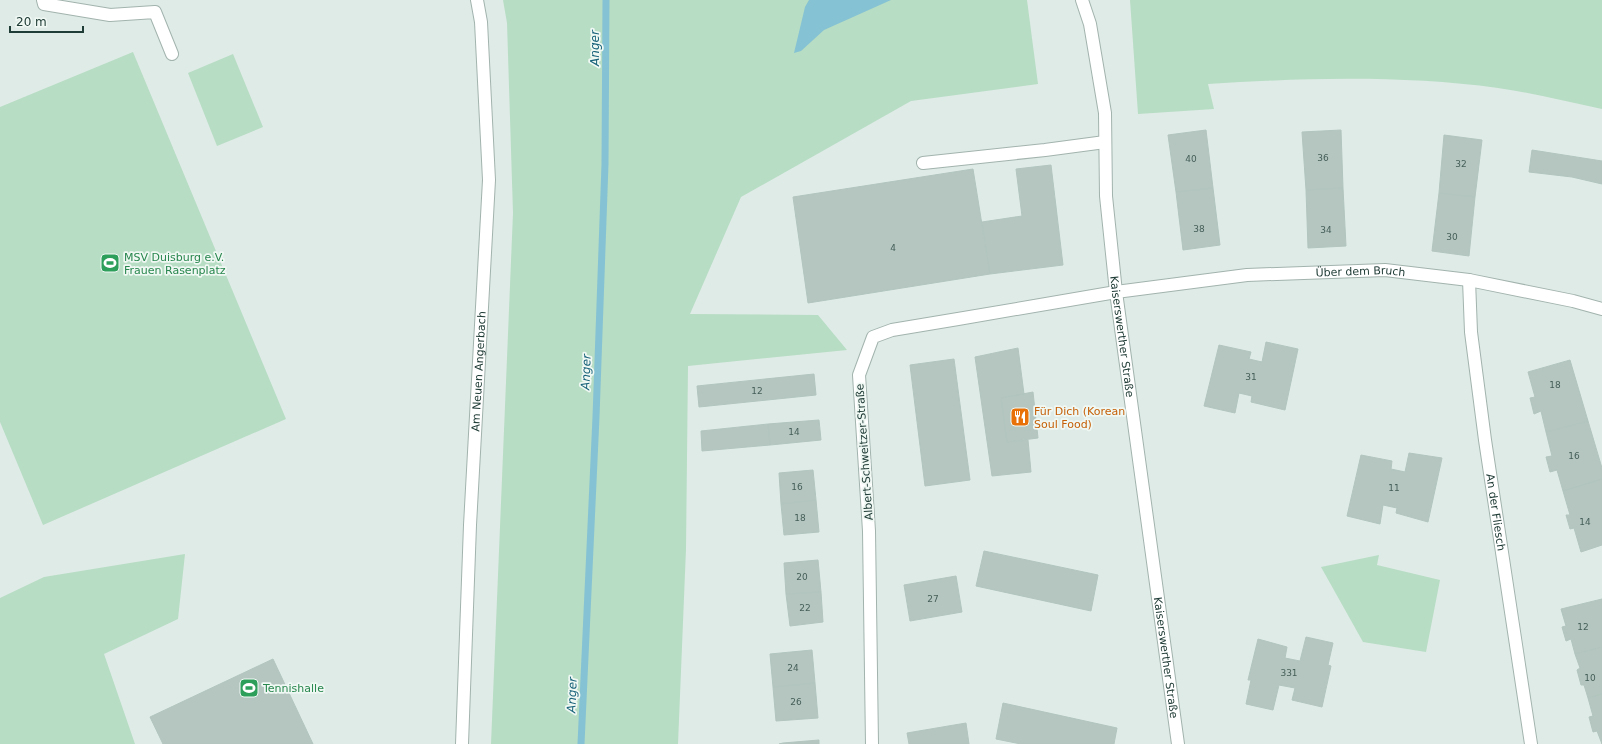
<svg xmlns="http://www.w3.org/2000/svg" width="1602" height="744" viewBox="0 0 1602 744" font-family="'DejaVu Sans',sans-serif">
  <rect width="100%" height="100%" fill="#dfebe7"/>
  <path fill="#b7ddc4" d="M503 0H1027L1038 84 911 101 741 197 690 314 818 315 847 350 688 366 686 549 678 744H491L513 213 507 23Z
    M1130 0H1602V109C1568 102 1533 93 1498 88 1402 75 1304 78 1208 84L1214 109 1138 114Z
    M133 52 286 419 43 525 0 422V107Z
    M233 54 263 127 217 146 188 73Z
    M185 554 178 619 104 654 135 744H0V598L44 577Z
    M1379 555 1377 565 1440 580 1426 652 1363 642 1321 567Z"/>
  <path fill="#85c2d3" d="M809 0H891L824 30 801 51 794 53 805 7Z"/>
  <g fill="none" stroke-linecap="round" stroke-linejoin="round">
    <path stroke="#85c2d3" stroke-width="7" d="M581 744 596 417 605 164 606 0"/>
  </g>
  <path fill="#b5c6c0" stroke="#b2c5be" d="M1206 130 1213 188 1176 192 1168 135Z
    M1341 130 1343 188 1306 190 1302 132Z
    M1444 135 1482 140 1475 197 1439 193Z
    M1532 150 1602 161V184L1572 177 1529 172Z
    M1051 165 1063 265 990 274 982 222 1022 216 1016 169Z
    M973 169 990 274 808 303 793 197Z
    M1213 188 1220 245 1183 250 1176 192Z
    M1343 188 1346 246 1308 248 1306 190Z
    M1439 193 1475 197 1469 256 1432 251Z
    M1266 342 1298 349 1285 410 1251 402 1252 396 1239 393 1235 413 1204 406 1219 345 1251 352 1249 359 1262 362Z
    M1018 348 1024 394 1001 398 1007 442 1028 440 1031 472 992 476 975 357Z
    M954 359 970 480 925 486 910 365Z
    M1570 360 1588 421 1546 432 1541 411 1534 414 1530 398 1535 397 1528 372Z
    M814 374 816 395 699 407 697 386Z
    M1033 392 1038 438 1007 442 1001 398Z
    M819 420 821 440 770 445 768 424Z
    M1588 421 1602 468V479L1563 491 1557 470 1550 472 1546 457 1552 456 1546 432Z
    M768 424 770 445 702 451 701 431Z
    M1409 453 1442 458 1428 522 1396 513 1397 508 1383 505 1380 524 1347 516 1361 455 1392 461 1391 469 1405 472Z
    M813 470 816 500 781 504 779 473Z
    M1602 479V545L1581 552 1574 528 1570 529 1566 515H1570L1563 491Z
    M816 500 819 532 784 535 781 504Z
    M984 551 1098 575 1091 611 976 586Z
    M818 560 821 592 786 594 784 563Z
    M956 576 962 612 910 621 904 585Z
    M821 592 823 622 790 626 786 594Z
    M1602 599V647L1575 654 1571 639 1566 641 1562 627 1566 626 1561 609Z
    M1306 637 1333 643 1328 665 1331 666 1322 707 1292 700 1295 688 1279 685 1273 710 1246 704 1251 680H1248L1258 639 1287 647 1285 658 1300 661Z
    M1602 647V694L1588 698 1584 685H1581L1577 670 1580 668 1575 654Z
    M812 650 815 683 773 687 770 654Z
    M273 659 313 744H163L150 717Z
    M815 683 818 718 776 721 773 687Z
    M1602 694V744L1597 731 1593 732 1589 717 1593 716 1588 698Z
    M1003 703 1117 728 1114 744H1021L996 739Z
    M966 723 969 744H909L907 733Z
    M819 740V744H779L783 743Z"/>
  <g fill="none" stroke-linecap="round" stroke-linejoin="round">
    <defs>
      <path id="service" d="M43 0 44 4 110 15 155 12 172 54
        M923 163 1045 150 1105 142"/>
      <g id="minor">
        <path id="s1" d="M1082 0 1090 24 1105 113 1106 196 1116 292 1178 744"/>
        <path id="s2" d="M1469 280 1471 332 1485 440 1531 744"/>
        <path id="s3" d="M872 744 869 531 859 375 873 337 892 330 958 319 1116 292 1247 275 1385 270 1469 280 1573 301 1602 309"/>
      </g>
      <g id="tertiary">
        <path id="s4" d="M462 744 470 525 489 180 481 22 477 0"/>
      </g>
    </defs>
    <use href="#service" stroke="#a2b3ae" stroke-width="14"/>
    <use href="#minor" stroke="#a2b3ae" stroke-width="14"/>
    <use href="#tertiary" stroke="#a2b3ae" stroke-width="14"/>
    <use href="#service" stroke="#fff" stroke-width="12"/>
    <use href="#minor" stroke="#fff" stroke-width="12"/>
    <use href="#tertiary" stroke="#fff" stroke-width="12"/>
  </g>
  <defs>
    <symbol id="stadium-square" viewBox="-11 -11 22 22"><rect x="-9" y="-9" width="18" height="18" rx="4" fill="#2e9e5b" stroke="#f0f8f4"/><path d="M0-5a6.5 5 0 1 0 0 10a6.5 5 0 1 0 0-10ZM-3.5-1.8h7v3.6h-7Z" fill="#fff"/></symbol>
    <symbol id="restaurant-square" viewBox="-11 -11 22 22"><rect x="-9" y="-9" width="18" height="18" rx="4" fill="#e8710a" stroke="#f0f8f4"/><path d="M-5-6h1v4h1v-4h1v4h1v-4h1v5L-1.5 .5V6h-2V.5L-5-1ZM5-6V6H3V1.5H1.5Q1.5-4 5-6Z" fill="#fff"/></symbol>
  </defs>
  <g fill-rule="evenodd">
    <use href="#stadium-square" x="99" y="252" width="22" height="22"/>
    <use href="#restaurant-square" x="1009" y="406" width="22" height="22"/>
    <use href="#stadium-square" x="238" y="677" width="22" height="22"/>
  </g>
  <g text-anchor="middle" stroke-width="3.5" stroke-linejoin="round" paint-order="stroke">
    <g font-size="9" fill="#455e58">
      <text x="1323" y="161">36</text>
      <text x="1191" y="162">40</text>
      <text x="1461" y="167">32</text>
      <text x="1199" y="232">38</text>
      <text x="1326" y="233">34</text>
      <text x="1452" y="240">30</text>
      <text x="893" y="251">4</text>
      <text x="1251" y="380">31</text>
      <text x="1555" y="388">18</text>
      <text x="757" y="394">12</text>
      <text x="794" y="435">14</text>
      <text x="1574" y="459">16</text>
      <text x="797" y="490">16</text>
      <text x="1394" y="491">11</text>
      <text x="800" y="521">18</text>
      <text x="1585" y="525">14</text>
      <text x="802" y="580">20</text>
      <text x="933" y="602">27</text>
      <text x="805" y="611">22</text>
      <text x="1583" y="630">12</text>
      <text x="793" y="671">24</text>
      <text x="1289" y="676">331</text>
      <text x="1590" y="681">10</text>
      <text x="796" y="705">26</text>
    </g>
    <g font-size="11" fill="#27864d" stroke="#f0f8f4" text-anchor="start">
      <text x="124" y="261">MSV Duisburg e.V.<tspan x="124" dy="13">Frauen Rasenplatz</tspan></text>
      <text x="263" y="692">Tennishalle</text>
    </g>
    <g font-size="11" fill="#203c36" stroke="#f0f8f4">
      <text dy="4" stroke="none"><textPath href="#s3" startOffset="903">Über dem Bruch</textPath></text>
      <text dy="4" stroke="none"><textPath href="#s1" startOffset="340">Kaiserswerther Straße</textPath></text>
      <text dy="4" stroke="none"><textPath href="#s4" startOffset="373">Am Neuen Angerbach</textPath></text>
      <text transform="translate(864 452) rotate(-94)" y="4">Albert-Schweitzer-Straße</text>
      <text dy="4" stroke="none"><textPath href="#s2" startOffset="234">An der Fliesch</textPath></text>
      <text dy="4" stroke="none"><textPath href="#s1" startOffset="664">Kaiserswerther Straße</textPath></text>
    </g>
    <g font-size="11" fill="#c56008" stroke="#f0f8f4" text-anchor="start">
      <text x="1034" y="415">Für Dich (Korean<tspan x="1034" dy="13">Soul Food)</tspan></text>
    </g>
    <g font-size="12" font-style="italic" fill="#18637a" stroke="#f0f8f4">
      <text transform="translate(595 48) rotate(-90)" y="4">Anger</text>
      <text transform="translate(586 372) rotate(-88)" y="4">Anger</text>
      <text transform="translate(572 695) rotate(-88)" y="4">Anger</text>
    </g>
  </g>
  <path d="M10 26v6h73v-6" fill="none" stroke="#203c36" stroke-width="2"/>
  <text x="16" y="26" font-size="12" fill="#203c36" stroke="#f0f8f4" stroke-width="3" paint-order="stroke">20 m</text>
</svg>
